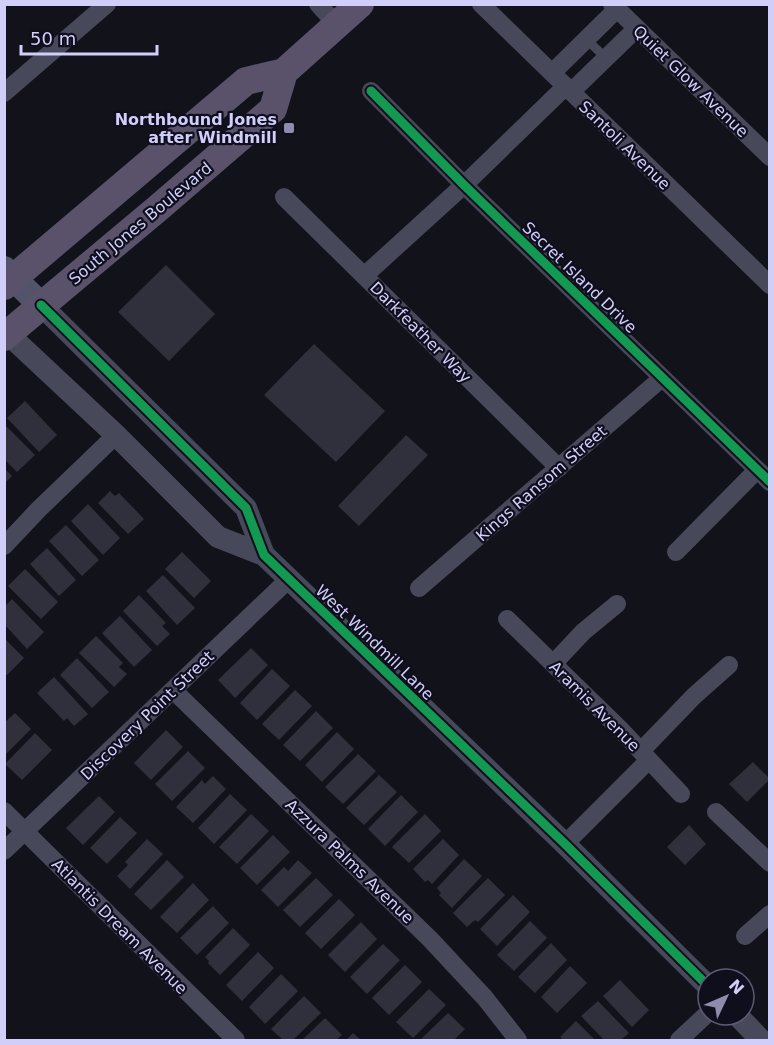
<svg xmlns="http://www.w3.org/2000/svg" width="774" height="1045" viewBox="0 0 774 1045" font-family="'DejaVu Sans',sans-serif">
  <rect width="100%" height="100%" fill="#12121a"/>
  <path fill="#302f3c" d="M166 265 215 314 169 361 118 312Z
    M314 344 385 411 336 462 264 395Z
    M25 401 57 435 39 452 7 418Z
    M4 424 35 455 17 472 4 459Z
    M406 435 428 455 359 526 338 506Z
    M4 468 12 476 4 484Z
    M110 491 115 496 119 493 144 519 128 534 98 503Z
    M88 504 120 538 103 555 71 521Z
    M66 525 99 560 82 576 49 541Z
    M47 548 76 580 59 596 30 564Z
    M182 552 211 581 194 598 165 569Z
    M25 569 58 602 41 619 8 586Z
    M163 575 195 608 177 625 146 591Z
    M139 595 166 623 162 626 170 634 157 646 123 611Z
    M12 599 44 632 27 649 5 625V606Z
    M120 616 152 650 134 667 102 633Z
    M96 636 123 663 119 667 127 674 114 687 79 653Z
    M4 638 24 658 7 675 4 672Z
    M251 648 268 665 235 698 218 680Z
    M77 658 109 692 92 708 60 675Z
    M272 669 290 686 257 720 240 703Z
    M54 677 88 714 74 726 67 718 64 721 37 693Z
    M295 690 312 706 279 740 262 724Z
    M316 711 333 728 300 761 283 745Z
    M15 713 31 729 4 756V723Z
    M166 730 183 747 151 780 134 763Z
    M337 732 354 749 322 782 305 765Z
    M35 733 52 750 22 780 5 764Z
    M188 751 205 768 172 801 155 784Z
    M358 754 376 771 343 804 325 787Z
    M753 762 770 779 747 802 729 784Z
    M379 775 397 792 364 825 346 808Z
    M213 776 226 789 193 823 176 807 202 780 205 784Z
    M230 794 247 810 214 844 198 828Z
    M401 795 418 812 385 846 368 829Z
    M99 796 115 812 83 845 66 828Z
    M251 814 269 831 237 864 219 847Z
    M425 814 441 831 409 863 392 847Z
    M120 817 137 833 107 864 90 848Z
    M689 825 706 844 685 865 667 847Z
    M273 835 290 852 257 885 240 868Z
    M147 839 163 854 130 889 117 876 128 865 125 862Z
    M443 839 459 855 432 884 428 880 425 882 413 869Z
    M464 859 482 876 452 908 439 895 441 893 437 888Z
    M167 860 184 877 151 910 134 894Z
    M298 860 312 873 278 907 261 890 284 867 288 871Z
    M316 878 333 895 300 927 283 910Z
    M488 878 505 895 478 922 475 920 467 927 453 913Z
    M193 883 209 900 177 933 160 917Z
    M513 895 530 912 497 946 480 929Z
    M339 899 355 915 321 949 305 933Z
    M213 906 229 923 197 955 180 938Z
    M530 921 547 938 514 971 497 955Z
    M361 922 377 939 345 972 328 955Z
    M233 928 250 945 220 975 208 963 209 961 205 957Z
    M551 943 567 960 535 993 518 977Z
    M383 944 400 960 367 994 350 977Z
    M258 952 274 968 242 1001 226 985Z
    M405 965 422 982 389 1015 372 998Z
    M570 966 587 983 557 1013 541 997Z
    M281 974 298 991 265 1024 249 1007Z
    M620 980 649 1010 632 1027 603 996Z
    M429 989 446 1005 413 1038 396 1022Z
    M304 996 321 1013 293 1040H283L271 1029Z
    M598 1001 629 1033 621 1040H604L581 1016Z
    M448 1013 465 1029 454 1040H420Z
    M325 1018 342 1035 336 1040H302Z
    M576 1021 595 1040H563L560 1037Z
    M353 1033 361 1040H346Z"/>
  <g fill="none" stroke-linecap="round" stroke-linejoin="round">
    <path stroke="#474859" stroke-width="9" d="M586 39 606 58"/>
    <path stroke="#474859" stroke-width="18" d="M318 4 337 25
      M481 4 770 285
      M612 4 770 157
      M552 73 617 9
      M371 91 464 185 770 482
      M571 92 637 28
      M4 93 107 4
      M284 197 559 468
      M364 276 464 185 565 87
      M4 546 39 509 116 435
      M676 552 757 470
      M419 588 662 378
      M507 619 620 729 681 794
      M553 664 583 632 617 604
      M173 690 430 939 485 998 518 1040
      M641 751 694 696 729 665
      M4 811 236 1040
      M716 812 770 863
      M565 844 649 760
      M4 851 289 579
      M745 936 770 914
      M679 1040 708 1013"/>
    <path stroke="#474859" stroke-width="22" d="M41 305 246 508 264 555 565 844 708 986
      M8 334 116 435 218 537 264 555
      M737 1015 761 1040"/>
    <path stroke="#53546c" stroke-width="26" d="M4 269 41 305"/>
    <path stroke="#59526a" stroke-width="28" d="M4 286 246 81 284 72 360 4
      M4 337 157 209 273 109 284 72"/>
    <defs>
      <path id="cycleway" d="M371 91 464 185 770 482
        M41 305 246 508 264 555 565 844 708 986"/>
    </defs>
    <use href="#cycleway" stroke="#0f0e1d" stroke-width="13"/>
    <use href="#cycleway" stroke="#139951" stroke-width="9"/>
  </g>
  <rect fill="#8e8cac" stroke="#0f0e1d" stroke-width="2" x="283" y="122" width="12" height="12" rx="3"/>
  <g text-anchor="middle" stroke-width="4.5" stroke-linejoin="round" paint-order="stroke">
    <g font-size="16" fill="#d1cefa" stroke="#0f0e1d">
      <text transform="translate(691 81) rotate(44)" y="6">Quiet Glow Avenue</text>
      <text transform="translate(625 145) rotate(44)" y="6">Santoli Avenue</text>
      <text transform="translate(140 223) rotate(-40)" y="6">South Jones Boulevard</text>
      <text transform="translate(580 277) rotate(44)" y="6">Secret Island Drive</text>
      <text transform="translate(421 332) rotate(45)" y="6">Darkfeather Way</text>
      <text transform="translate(541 483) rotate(-41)" y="6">Kings Ransom Street</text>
      <text transform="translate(375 642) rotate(44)" y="6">West Windmill Lane</text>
      <text transform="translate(595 706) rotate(45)" y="6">Aramis Avenue</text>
      <text transform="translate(147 715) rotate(-44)" y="6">Discovery Point Street</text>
      <text transform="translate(350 861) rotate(44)" y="6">Azzura Palms Avenue</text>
      <text transform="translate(120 926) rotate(45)" y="6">Atlantis Dream Avenue</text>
    </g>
    <g font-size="16" font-weight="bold" fill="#d1cefa" stroke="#0f0e1d" text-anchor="end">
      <text x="277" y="125">Northbound Jones<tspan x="277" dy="18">after Windmill</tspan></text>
    </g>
  </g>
  <rect width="774" height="1045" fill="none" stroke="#d1cefa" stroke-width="12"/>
  <g transform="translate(726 997) rotate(46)"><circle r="28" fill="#0f0e1d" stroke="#5d5b75" stroke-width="1.5"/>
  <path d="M0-4.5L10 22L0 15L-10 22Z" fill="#8e8cac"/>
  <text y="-9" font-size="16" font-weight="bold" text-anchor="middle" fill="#d1cefa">N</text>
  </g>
  <path d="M21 45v9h136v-9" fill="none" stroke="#d1cefa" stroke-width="3"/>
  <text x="30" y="45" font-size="18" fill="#d1cefa" stroke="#0f0e1d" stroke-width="4.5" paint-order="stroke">50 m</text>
</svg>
